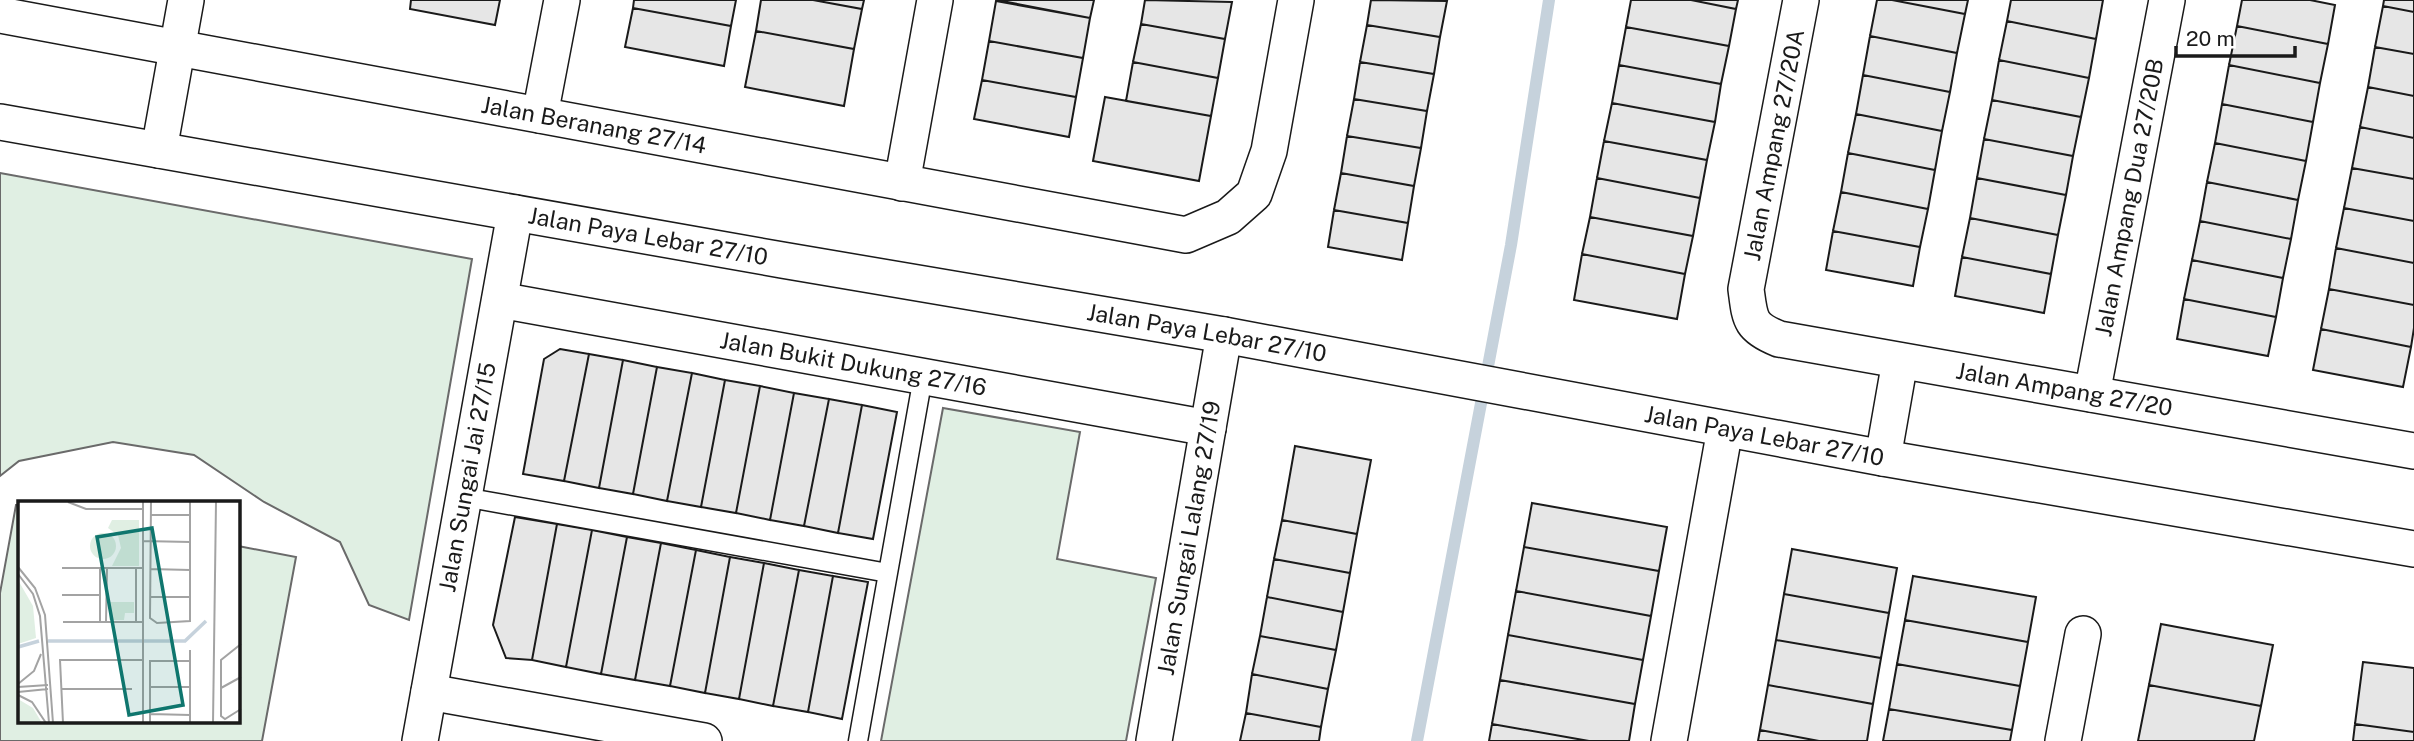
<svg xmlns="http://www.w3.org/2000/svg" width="2414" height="741" viewBox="0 0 2414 741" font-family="'Public Sans',sans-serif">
  <rect width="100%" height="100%" fill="#fff"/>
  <path fill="#e0efe3" stroke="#6a6a6a" stroke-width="2" d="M0 173 472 259 409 620 369 605 340 542 264 502 194 455 113 442 19 461 0 476Z
    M943 408 1080 432 1057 559 1156 578 1126 741H881Z
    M16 505H19V722H238V546L296 557 262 741H0V593Z"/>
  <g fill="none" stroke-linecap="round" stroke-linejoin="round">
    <path stroke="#c6d2dc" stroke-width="12" d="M1417 741 1511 245 1549 0"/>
  </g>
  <path fill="#e6e6e6" stroke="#1a1a1a" stroke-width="2" d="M411 0H500L495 25 410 9Z
    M634 0H736L731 26 633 8Z
    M761 0H813L862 9 854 49 756 31Z
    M813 0H864L862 9Z
    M997 0H1094L1090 18Z
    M1145 0 1232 2 1225 39 1141 24Z
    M1371 0 1447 1 1440 37 1367 25Z
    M1631 0H1691L1736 9 1729 46 1626 27Z
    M1691 0H1738L1736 9Z
    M1877 0H1892L1965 14 1957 53 1870 36Z
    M1892 0H1968L1965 14Z
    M2011 0H2103L2096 39 2007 21Z
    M2242 0H2310L2335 5 2328 44 2237 26Z
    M2384 0H2414V12L2383 6Z
    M996 1 1090 18 1083 58 989 41Z
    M2383 6 2414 12V54L2375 47Z
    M633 8 731 26 724 66 625 47Z
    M2007 21 2096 39 2089 78 1999 60Z
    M1141 24 1225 39 1218 78 1133 62Z
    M1367 25 1440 37 1434 74 1360 62Z
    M2237 26 2328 44 2320 83 2229 65Z
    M1626 27 1729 46 1721 84 1619 65Z
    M756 31 854 49 844 106 745 87Z
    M1870 36 1957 53 1950 92 1863 75Z
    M989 41 1083 58 1076 97 982 80Z
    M2375 47 2414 54V96L2368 87Z
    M1999 60 2089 78 2081 117 1992 100Z
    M1133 62 1218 78 1211 116 1126 101Z
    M1360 62 1434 74 1427 111 1354 99Z
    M1619 65 1721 84 1715 122 1612 103Z
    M2229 65 2320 83 2313 122 2222 104Z
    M1863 75 1950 92 1942 131 1856 114Z
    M982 80 1076 97 1069 137 974 119Z
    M2368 87 2414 96V138L2360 127Z
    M1105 97 1211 116 1199 181 1093 161Z
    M1354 99 1427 111 1421 148 1347 136Z
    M1992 100 2081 117 2073 156 1984 139Z
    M1612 103 1715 122 1707 160 1604 141Z
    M2222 104 2313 122 2306 161 2215 143Z
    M1856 114 1942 131 1935 170 1848 153Z
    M2360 127 2414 138V179L2352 168Z
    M1347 136 1421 148 1414 186 1341 173Z
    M1984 139 2073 156 2066 195 1977 178Z
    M1604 141 1707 160 1700 198 1597 178Z
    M2215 143 2306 161 2298 200 2207 182Z
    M1848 153 1935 170 1928 209 1841 192Z
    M2352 168 2414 179V221L2344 208Z
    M1341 173 1414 186 1408 223 1334 210Z
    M1597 178 1700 198 1693 236 1590 217Z
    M1977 178 2066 195 2058 235 1970 218Z
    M2207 182 2298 200 2291 239 2200 221Z
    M1841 192 1928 209 1920 247 1833 231Z
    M2344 208 2414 221V263L2336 248Z
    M1334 210 1408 223 1402 260 1328 247Z
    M1590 217 1693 236 1685 274 1582 254Z
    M1970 218 2058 235 2051 274 1962 257Z
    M2200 221 2291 239 2283 278 2192 260Z
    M1833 231 1920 247 1913 286 1826 270Z
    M2336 248 2414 263V305L2329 289Z
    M1582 254 1685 274 1677 319 1574 300Z
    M1962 257 2051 274 2044 313 1955 296Z
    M2192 260 2283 278 2276 317 2184 299Z
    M2329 289 2414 305V328L2411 347 2321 329Z
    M2184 299 2276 317 2268 356 2177 339Z
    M2321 329 2411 347 2403 387 2313 370Z
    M560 349 589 354 564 481 523 474 544 359Z
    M589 354 623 360 599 488 564 481Z
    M623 360 657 367 633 494 599 488Z
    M657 367 692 373 667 501 633 494Z
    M692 373 725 380 701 507 667 501Z
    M725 380 760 386 736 513 701 507Z
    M760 386 794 393 770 520 736 513Z
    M794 393 829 399 804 526 770 520Z
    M829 399 862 405 838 533 804 526Z
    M862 405 897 412 873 539 838 533Z
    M1295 446 1371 460 1357 534 1282 520Z
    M1532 503 1667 527 1659 571 1524 547Z
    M515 517 557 524 532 660 506 658 493 625Z
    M1282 520 1357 534 1350 573 1274 559Z
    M557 524 592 530 566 667 532 660Z
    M592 530 627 537 601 674 566 667Z
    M627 537 661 543 635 680 601 674Z
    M661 543 696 550 670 686 635 680Z
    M1524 547 1659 571 1651 616 1516 591Z
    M1792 549 1897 568 1889 613 1784 594Z
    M696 550 730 557 705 693 670 686Z
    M730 557 764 563 739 699 705 693Z
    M1274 559 1350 573 1343 612 1267 597Z
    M764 563 799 570 773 706 739 699Z
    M799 570 833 576 808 712 773 706Z
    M833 576 868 582 842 719 808 712Z
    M1913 576 2036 597 2028 642 1905 620Z
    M1516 591 1651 616 1643 660 1508 635Z
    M1784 594 1889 613 1881 658 1776 640Z
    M1267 597 1343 612 1336 650 1260 636Z
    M1905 620 2028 642 2020 686 1897 664Z
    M2161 624 2273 645 2261 706 2149 685Z
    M1508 635 1643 660 1635 704 1500 680Z
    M1260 636 1336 650 1328 689 1252 674Z
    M1776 640 1881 658 1873 704 1768 685Z
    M2363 662 2414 668V732L2355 724Z
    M1897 664 2020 686 2012 730 1889 709Z
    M1252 674 1328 689 1321 727 1246 713Z
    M1500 680 1635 704 1629 741H1589L1492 724Z
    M1768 685 1873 704 1867 741H1819L1760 730Z
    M2149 685 2261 706 2254 741H2138Z
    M1889 709 2012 730 2010 741H1883Z
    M1246 713 1321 727 1319 741H1240Z
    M1492 724 1589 741H1489Z
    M2355 724 2414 732V741H2353Z
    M1760 730 1819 741H1758Z"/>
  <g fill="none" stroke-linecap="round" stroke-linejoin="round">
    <defs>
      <path id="service" d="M464 497 888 573
        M858 741 923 377"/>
      <g id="minor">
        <path id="s1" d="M1801 0 1746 289C1750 319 1749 327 1779 339L2414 451"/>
        <path id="s2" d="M0 15 1186 235 1228 217 1254 194 1269 151 1296 0"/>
        <path d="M540 115 562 0"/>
        <path id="s3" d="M0 122 782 260 1224 335 1883 458 2414 549"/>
        <path d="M159 150 186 0"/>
        <path d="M902 183 935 0"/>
        <path id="s4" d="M500 300 1208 428"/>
        <path id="s5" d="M2092 394 2167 0"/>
        <path d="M1883 458 1900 361"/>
        <path d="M429 692 704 741"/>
        <path id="s6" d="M420 741 515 213"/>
        <path id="s7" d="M1154 741 1224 335"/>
        <path d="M1669 741 1725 429"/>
        <path d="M2063 741 2083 634"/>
      </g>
    </defs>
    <use href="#service" stroke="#1a1a1a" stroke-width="21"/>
    <use href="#minor" stroke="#1a1a1a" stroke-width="38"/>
    <use href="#service" stroke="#fff" stroke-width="18"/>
    <use href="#minor" stroke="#fff" stroke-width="35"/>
  </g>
  <g text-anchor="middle" stroke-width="5" stroke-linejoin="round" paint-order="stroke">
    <g font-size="23" fill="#1a1a1a" stroke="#fff">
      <text dy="8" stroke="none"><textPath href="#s2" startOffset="604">Jalan Beranang 27/14</textPath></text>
      <text transform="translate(1774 145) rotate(-79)" y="8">Jalan Ampang 27/20A</text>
      <text dy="8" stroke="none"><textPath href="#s5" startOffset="200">Jalan Ampang Dua 27/20B</textPath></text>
      <text dy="8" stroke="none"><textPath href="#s3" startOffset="658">Jalan Paya Lebar 27/10</textPath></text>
      <text dy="8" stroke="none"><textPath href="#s3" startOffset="1225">Jalan Paya Lebar 27/10</textPath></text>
      <text dy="8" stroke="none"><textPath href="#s4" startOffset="359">Jalan Bukit Dukung 27/16</textPath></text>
      <text dy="8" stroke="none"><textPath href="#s1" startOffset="649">Jalan Ampang 27/20</textPath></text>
      <text dy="8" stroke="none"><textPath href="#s3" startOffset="1792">Jalan Paya Lebar 27/10</textPath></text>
      <text dy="8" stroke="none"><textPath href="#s6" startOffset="268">Jalan Sungai Jai 27/15</textPath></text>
      <text dy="8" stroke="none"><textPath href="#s7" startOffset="206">Jalan Sungai Lalang 27/19</textPath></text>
    </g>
  </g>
  <g transform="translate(18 501)">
    <rect width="222" height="222" fill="#fff"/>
    <path d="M94 19H121V65H94L103 47 100 34 90 27ZM72 45a13 13 0 1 1 26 0a13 13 0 1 1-26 0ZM0 79 15 105 18 137 0 143ZM91 101H116V112H107L106 119H91ZM0 198 15 207 24 222H0Z" fill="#e0efe3"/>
    <path fill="none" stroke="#c6d2dc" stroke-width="3.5" d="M30 140H167L188 120M0 146 21 140"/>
    <path fill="none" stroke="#a3a3a3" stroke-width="2" d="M50 1 68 8H125M133 1 132 117 139 122 172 120V1M133 14H172M125 40 172 41M0 66 17 87 27 114 35 222M44 67H125M132 68 172 69M0 73 15 93 22 115 31 222M44 94H82M132 96H172M45 121H125M82 121V67M88 121 89 67M118 121V67M223 143 203 159V215L207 218 223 208M0 183 16 170 23 153M0 186 30 184M132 186H171M203 187 223 176M43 188H114M0 191 30 188M0 194 14 201 28 222M132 213 172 214M45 222 42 159H125M125 222V1M132 222V160H172M172 222V149M195 222 198 1"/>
    <path fill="#0f766e" fill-opacity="0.15" stroke="#0f766e" stroke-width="3.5" d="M134 27 165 204 111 214 79 36Z"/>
    <rect width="222" height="222" fill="none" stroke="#1a1a1a" stroke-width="3.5"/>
  </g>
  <path d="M2176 46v10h119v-10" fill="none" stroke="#1a1a1a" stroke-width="3.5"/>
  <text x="2186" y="46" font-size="21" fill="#1a1a1a" stroke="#ffffff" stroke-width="5" paint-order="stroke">20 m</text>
</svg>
